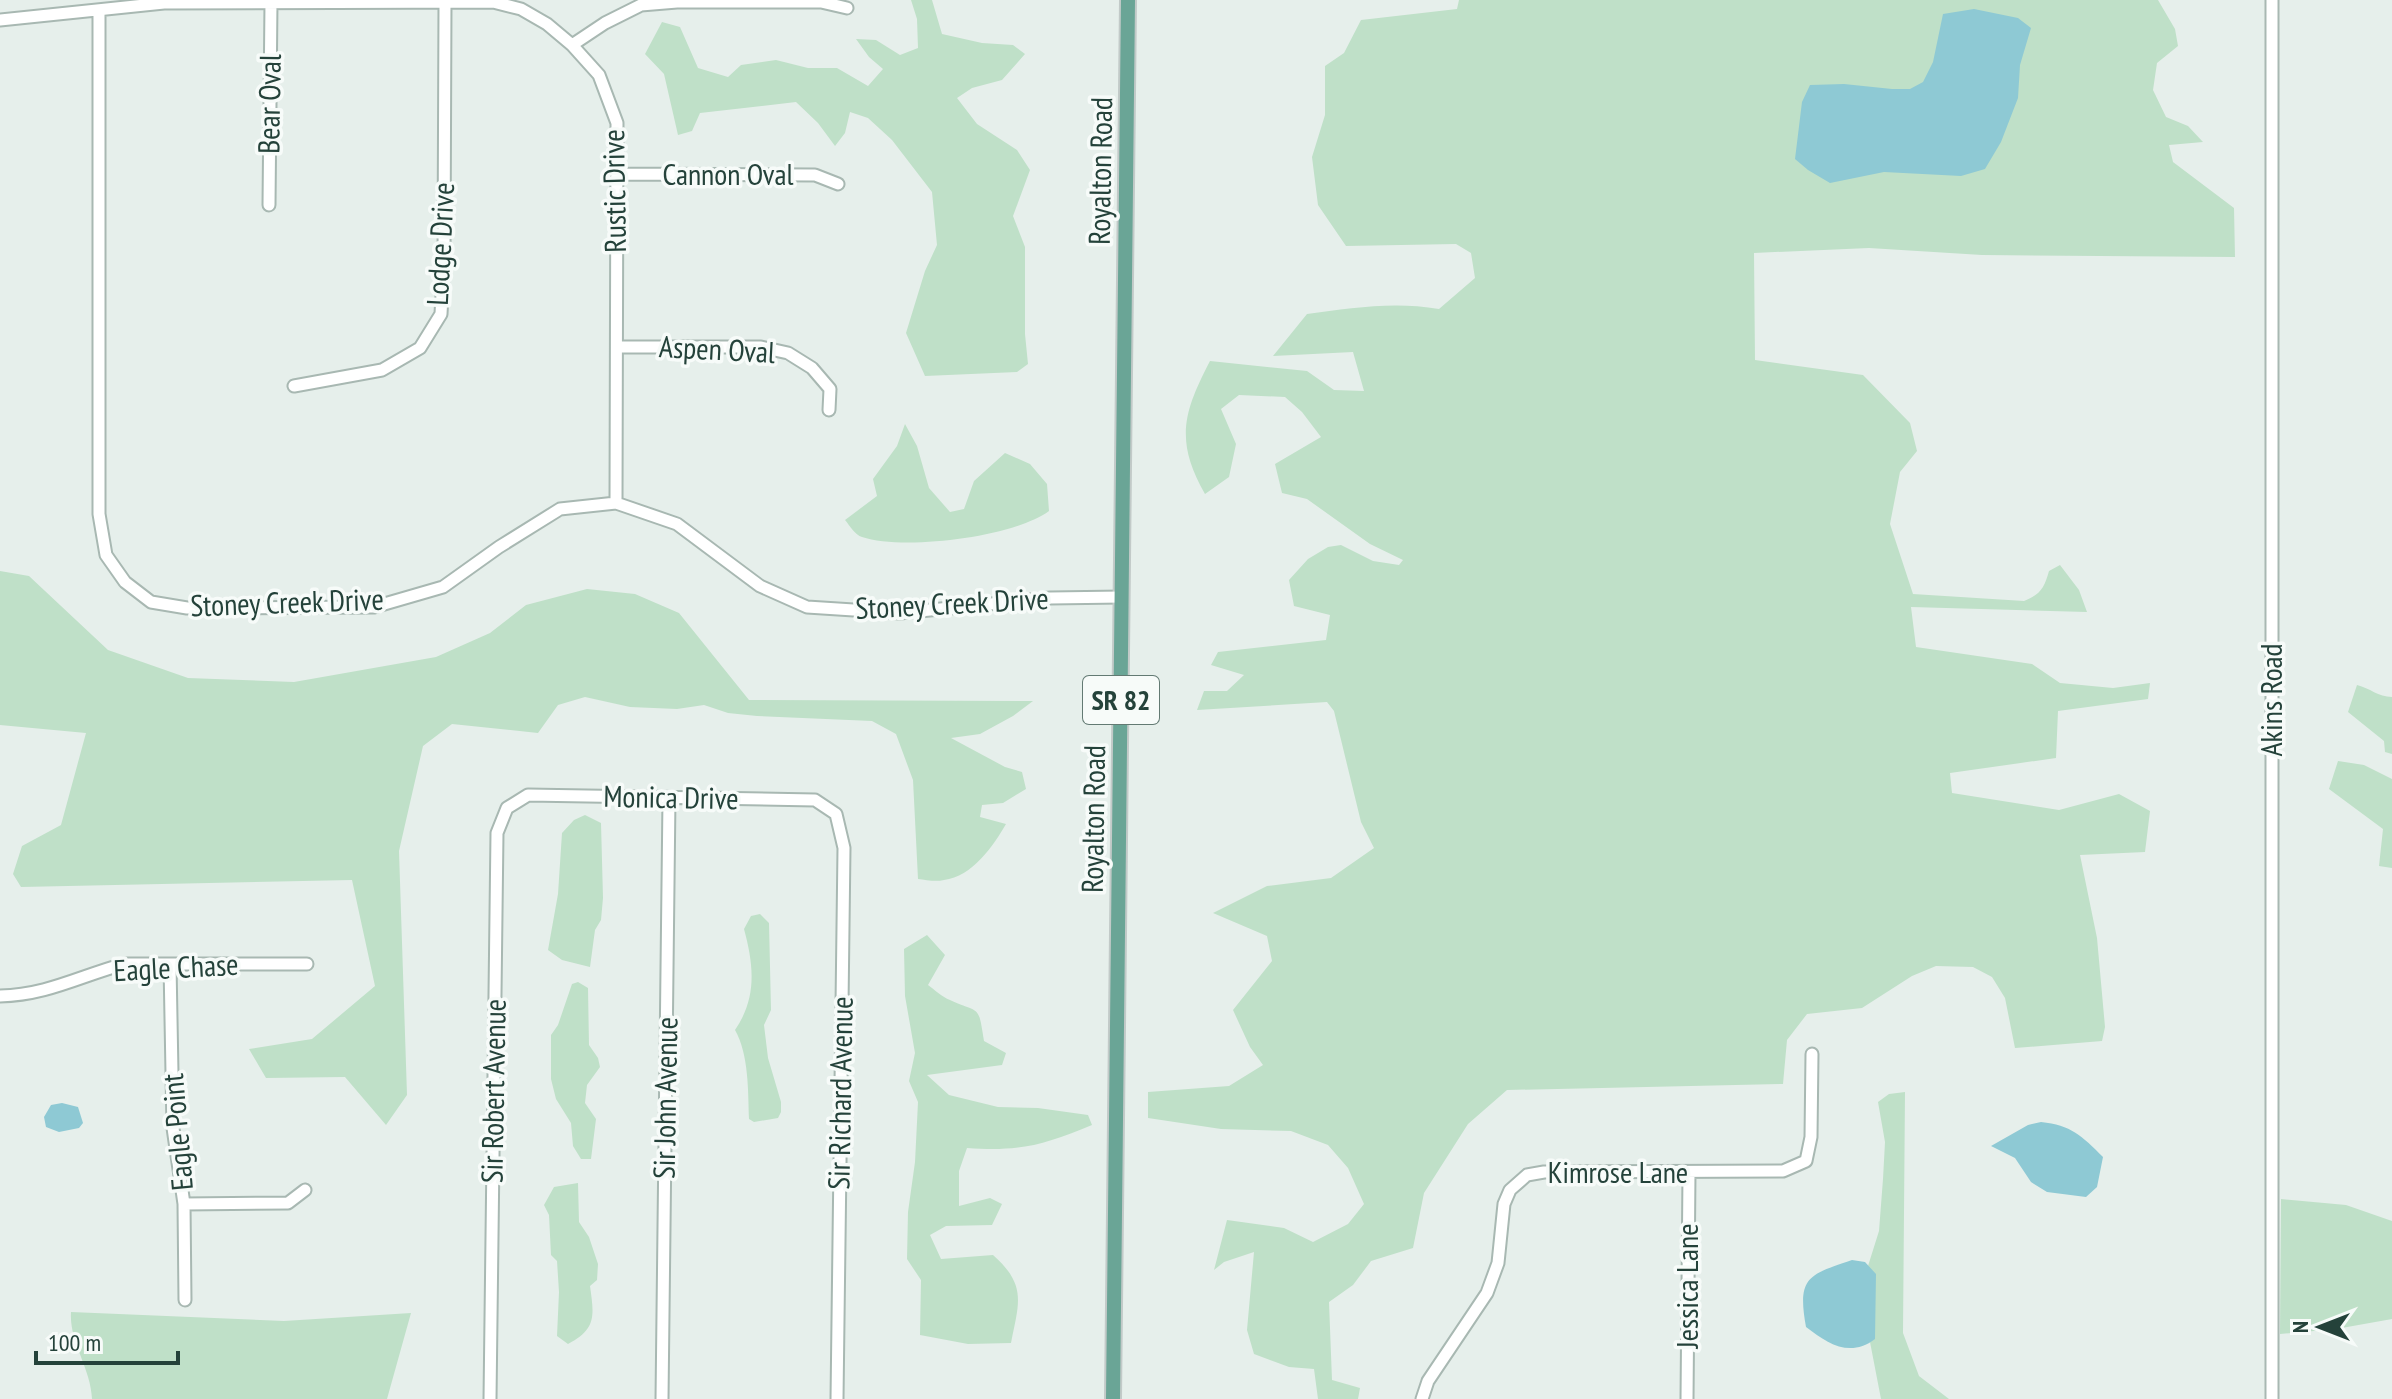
<svg xmlns="http://www.w3.org/2000/svg" width="2392" height="1399" viewBox="0 0 2392 1399" font-family="'PT Sans Narrow',sans-serif">
  <rect width="100%" height="100%" fill="#e6efeb"/>
  <path fill="#bfe0c8" d="M911 0H932L942 34 982 43 1013 45 1025 54 1002 80 972 88 957 98 977 124 1017 150 1030 170 1013 216 1025 247V334L1028 364 1017 372 925 376 906 333 925 271 937 245 932 192 892 140 868 118 850 112 845 133 835 146 818 123 796 102 700 113 692 131 678 135 664 74 645 54 662 22 680 27 698 68 728 77 741 65 776 60 808 68H837L868 86 883 69 869 57 856 39 876 40 900 55 918 48 917 19Z
    M1459 0H2158L2175 29 2178 46 2157 63 2153 90 2166 117 2188 126 2203 142 2169 145 2173 162 2234 208 2235 257 1982 255 1869 248 1754 253 1755 360 1863 375 1910 423 1917 451 1900 472 1890 524 1913 594 2024 601C2041 594 2044 588 2049 571L2060 565 2079 590 2087 612 1911 607 1916 647 2032 664 2060 683 2113 688 2150 683 2148 699 2058 711 2056 758 1950 773 1952 793 2059 810 2119 794 2150 811 2145 852 2080 855 2097 938 2105 1027 2102 1041 2015 1048 2005 998 1992 977 1973 967 1936 966 1912 976 1862 1008 1807 1014 1787 1040 1783 1084 1507 1090 1468 1124 1424 1193 1413 1248 1371 1261 1353 1285 1329 1302 1332 1380 1360 1388 1358 1399H1318L1314 1369 1289 1367 1254 1354 1247 1330 1254 1252 1224 1262 1214 1270 1227 1220 1284 1228 1313 1242 1348 1224 1364 1204 1348 1168 1328 1145 1291 1131 1221 1129 1148 1118V1092L1229 1086 1263 1065 1250 1047 1233 1010 1272 961 1267 936 1213 913 1267 886 1331 878 1374 848 1361 822 1334 711 1327 702 1197 710 1204 691H1227L1244 675 1211 665 1218 652 1326 640 1330 615 1294 606 1289 580 1308 559 1328 547 1341 545 1373 561 1399 565 1403 560 1370 544 1307 499 1282 493 1275 464 1321 437 1302 412 1285 397 1239 395 1221 409 1236 444 1229 477 1205 494C1175 441 1183 413 1210 361L1307 371 1334 390 1364 391 1353 352 1273 356 1307 314C1351 308 1394 301 1439 309L1475 278 1471 253 1456 244 1346 246 1318 205 1312 157 1325 115V66L1344 53 1361 20 1457 9Z
    M905 424 917 446 929 488 950 512 964 509 974 481 1005 453 1030 464 1047 484 1049 511C1014 537 904 551 862 537 855 535 850 526 845 520L877 496 873 479 897 446Z
    M0 571 29 576 108 650 188 678 294 682 436 657 490 633 526 605 587 589 635 594 679 613 749 700 1033 701 1013 716 980 734 951 738 1005 767 1022 772 1026 789 1003 803 982 805 980 817 1006 824C994 845 972 877 944 880 936 882 926 880 918 879L913 780 896 734 872 721 757 716 728 713 704 705 677 709 630 707 585 697 558 705 538 733 452 724 423 746 399 851 407 1095 386 1125 345 1077 266 1078 249 1049 312 1039 375 986 352 880 21 887 13 874 22 846 61 825 86 733 0 725Z
    M2357 685C2370 688 2378 697 2392 697V754L2385 752 2384 741 2348 712Z
    M2338 761 2364 765 2392 779V868L2379 866 2383 829 2329 789Z
    M585 815 601 823 603 898 601 920 595 930 590 967 562 960 548 950 558 894 562 833 574 820Z
    M760 914 769 923 771 1010 764 1025 768 1058 781 1102V1112L778 1118 754 1122 749 1119C748 1091 749 1055 735 1030 757 998 754 966 744 929L751 916Z
    M927 935 945 955 928 985C935 990 942 997 950 1000 981 1014 978 1004 984 1041L1006 1053 1002 1065 927 1075 949 1095 998 1107 1038 1108 1088 1115 1092 1125C1044 1145 1019 1152 967 1148L959 1171V1206L990 1198 1002 1204 992 1225 946 1226 930 1235 941 1259 993 1255C1027 1285 1019 1303 1011 1343L968 1344 920 1335 921 1280 907 1259 908 1212 915 1162 918 1102 909 1081 915 1053 905 996 904 949Z
    M578 982 588 988 589 1045 598 1058 600 1067 587 1085 585 1103 596 1119 591 1159H581L573 1146 571 1123 556 1099 551 1079V1035L558 1025 572 984Z
    M1905 1092 1903 1333 1919 1376 1949 1399H1881L1870 1342 1875 1338 1868 1266 1879 1231 1883 1179 1885 1142 1878 1102 1889 1094Z
    M578 1183 579 1222 589 1237 598 1264 597 1280 590 1286C594 1315 597 1329 568 1344L557 1336 559 1292 557 1261 551 1255 549 1215 544 1205 554 1187Z
    M2281 1199 2346 1205 2392 1221V1319L2336 1329 2280 1334Z
    M71 1312 284 1321 411 1313 387 1399H92C91 1368 69 1342 71 1312Z"/>
  <path fill="#8ec9d4" d="M1974 9 2018 18 2031 28 2020 65 2018 98 2001 142 1985 169 1961 176 1884 172 1830 183 1808 170 1795 159 1802 102 1810 85 1844 84 1892 89H1910L1923 82 1933 62 1943 14Z
    M62 1103 78 1107 83 1123 79 1128 59 1132 46 1127 44 1117 51 1105Z
    M2041 1122C2071 1125 2082 1136 2103 1157L2097 1187 2086 1197 2047 1192 2031 1182 2015 1158 1991 1146 2028 1125Z
    M1852 1260 1865 1262 1876 1274 1875 1339C1850 1358 1828 1344 1806 1327 1797 1277 1808 1275 1852 1260Z"/>
  <g fill="none" stroke-linecap="round" stroke-linejoin="round">
    <defs>
      <path id="minor" d="M2272 0V1399
        M99 11V514L106 555 125 582 151 602 187 608 374 607 443 587 499 547 560 509 616 503 677 524 760 586 807 607 900 613 1050 598 1122 597
        M0 20 164 3 493 2 521 9 547 24 572 45 599 75 617 123 616 503
        M572 45 605 23 641 5 677 2H821L847 8
        M617 174 815 175 838 184
        M269 205 271 2
        M617 347H761L788 353 812 368 830 389 829 410
        M294 386 382 370 420 348 441 314 444 257 445 2
        M170 964 173 1128 184 1204 185 1300
        M0 996C47 995 80 976 124 964H307
        M184 1204 288 1203 305 1190
        M490 1399 497 833 507 808 528 795 815 800 836 814 844 848 837 1399
        M662 1399 669 798
        M1422 1399 1428 1381 1487 1293 1498 1263 1504 1204 1510 1190 1527 1175 1544 1172 1783 1171 1806 1161 1811 1137 1812 1054
        M1687 1399 1689 1173"/>
      <path id="major" d="M1113 1399 1128 0"/>
    </defs>
    <use href="#minor" stroke="#a8b8b2" stroke-width="15"/>
    <use href="#major" stroke="#c2cac8" stroke-width="18"/>
    <use href="#minor" stroke="#fff" stroke-width="11"/>
    <use href="#major" stroke="#6aa596" stroke-width="14"/>
  </g>
  <g text-anchor="middle" stroke-width="7" stroke-linejoin="round" paint-order="stroke">
    <rect fill="#f7fbf9" stroke="#637a73" stroke-width="2" x="1083" y="676" width="76" height="48" rx="6"/>
    <g font-size="28" font-weight="bold" fill="#24423a">
      <text x="1121" y="710">SR 82</text>
    </g>
    <g font-size="30" fill="#24423a" stroke="#f7fbf9">
      <text transform="translate(270 104) rotate(-89)" y="10">Bear Oval</text>
      <text transform="translate(1101 171) rotate(-89)" y="10">Royalton Road</text>
      <text x="728" y="185">Cannon Oval</text>
      <text transform="translate(615 191) rotate(-91)" y="10">Rustic Drive</text>
      <text transform="translate(441 244) rotate(-87)" y="10">Lodge Drive</text>
      <text transform="translate(717 350) rotate(3)" y="10">Aspen Oval</text>
      <text transform="translate(287 603) rotate(-2)" y="10">Stoney Creek Drive</text>
      <text transform="translate(952 604) rotate(-3)" y="10">Stoney Creek Drive</text>
      <text transform="translate(2272 700) rotate(-90)" y="10">Akins Road</text>
      <text transform="translate(671 798) rotate(1)" y="10">Monica Drive</text>
      <text transform="translate(1094 819) rotate(-89)" y="10">Royalton Road</text>
      <text transform="translate(176 968) rotate(-3)" y="10">Eagle Chase</text>
      <text transform="translate(494 1091) rotate(-89)" y="10">Sir Robert Avenue</text>
      <text transform="translate(841 1093) rotate(-89)" y="10">Sir Richard Avenue</text>
      <text transform="translate(666 1098) rotate(-89)" y="10">Sir John Avenue</text>
      <text transform="translate(178 1132) rotate(-95)" y="10">Eagle Point</text>
      <text x="1618" y="1183">Kimrose Lane</text>
      <text transform="translate(1688 1286) rotate(-90)" y="10">Jessica Lane</text>
    </g>
  </g>
  <g transform="translate(2320 1327) rotate(270)" stroke="#f7fbf9" stroke-width="6" paint-order="stroke">
  <path d="M0-6L14 30L0 20L-14 30Z" fill="#24423a"/>
  <text y="-12" font-size="22" font-weight="bold" text-anchor="middle" fill="#24423a">N</text>
  </g>
  <path d="M36 1351v12h142v-12" fill="none" stroke="#24423a" stroke-width="4"/>
  <text x="48" y="1351" font-size="24" fill="#24423a" stroke="#f7fbf9" stroke-width="6" paint-order="stroke">100 m</text>
</svg>
